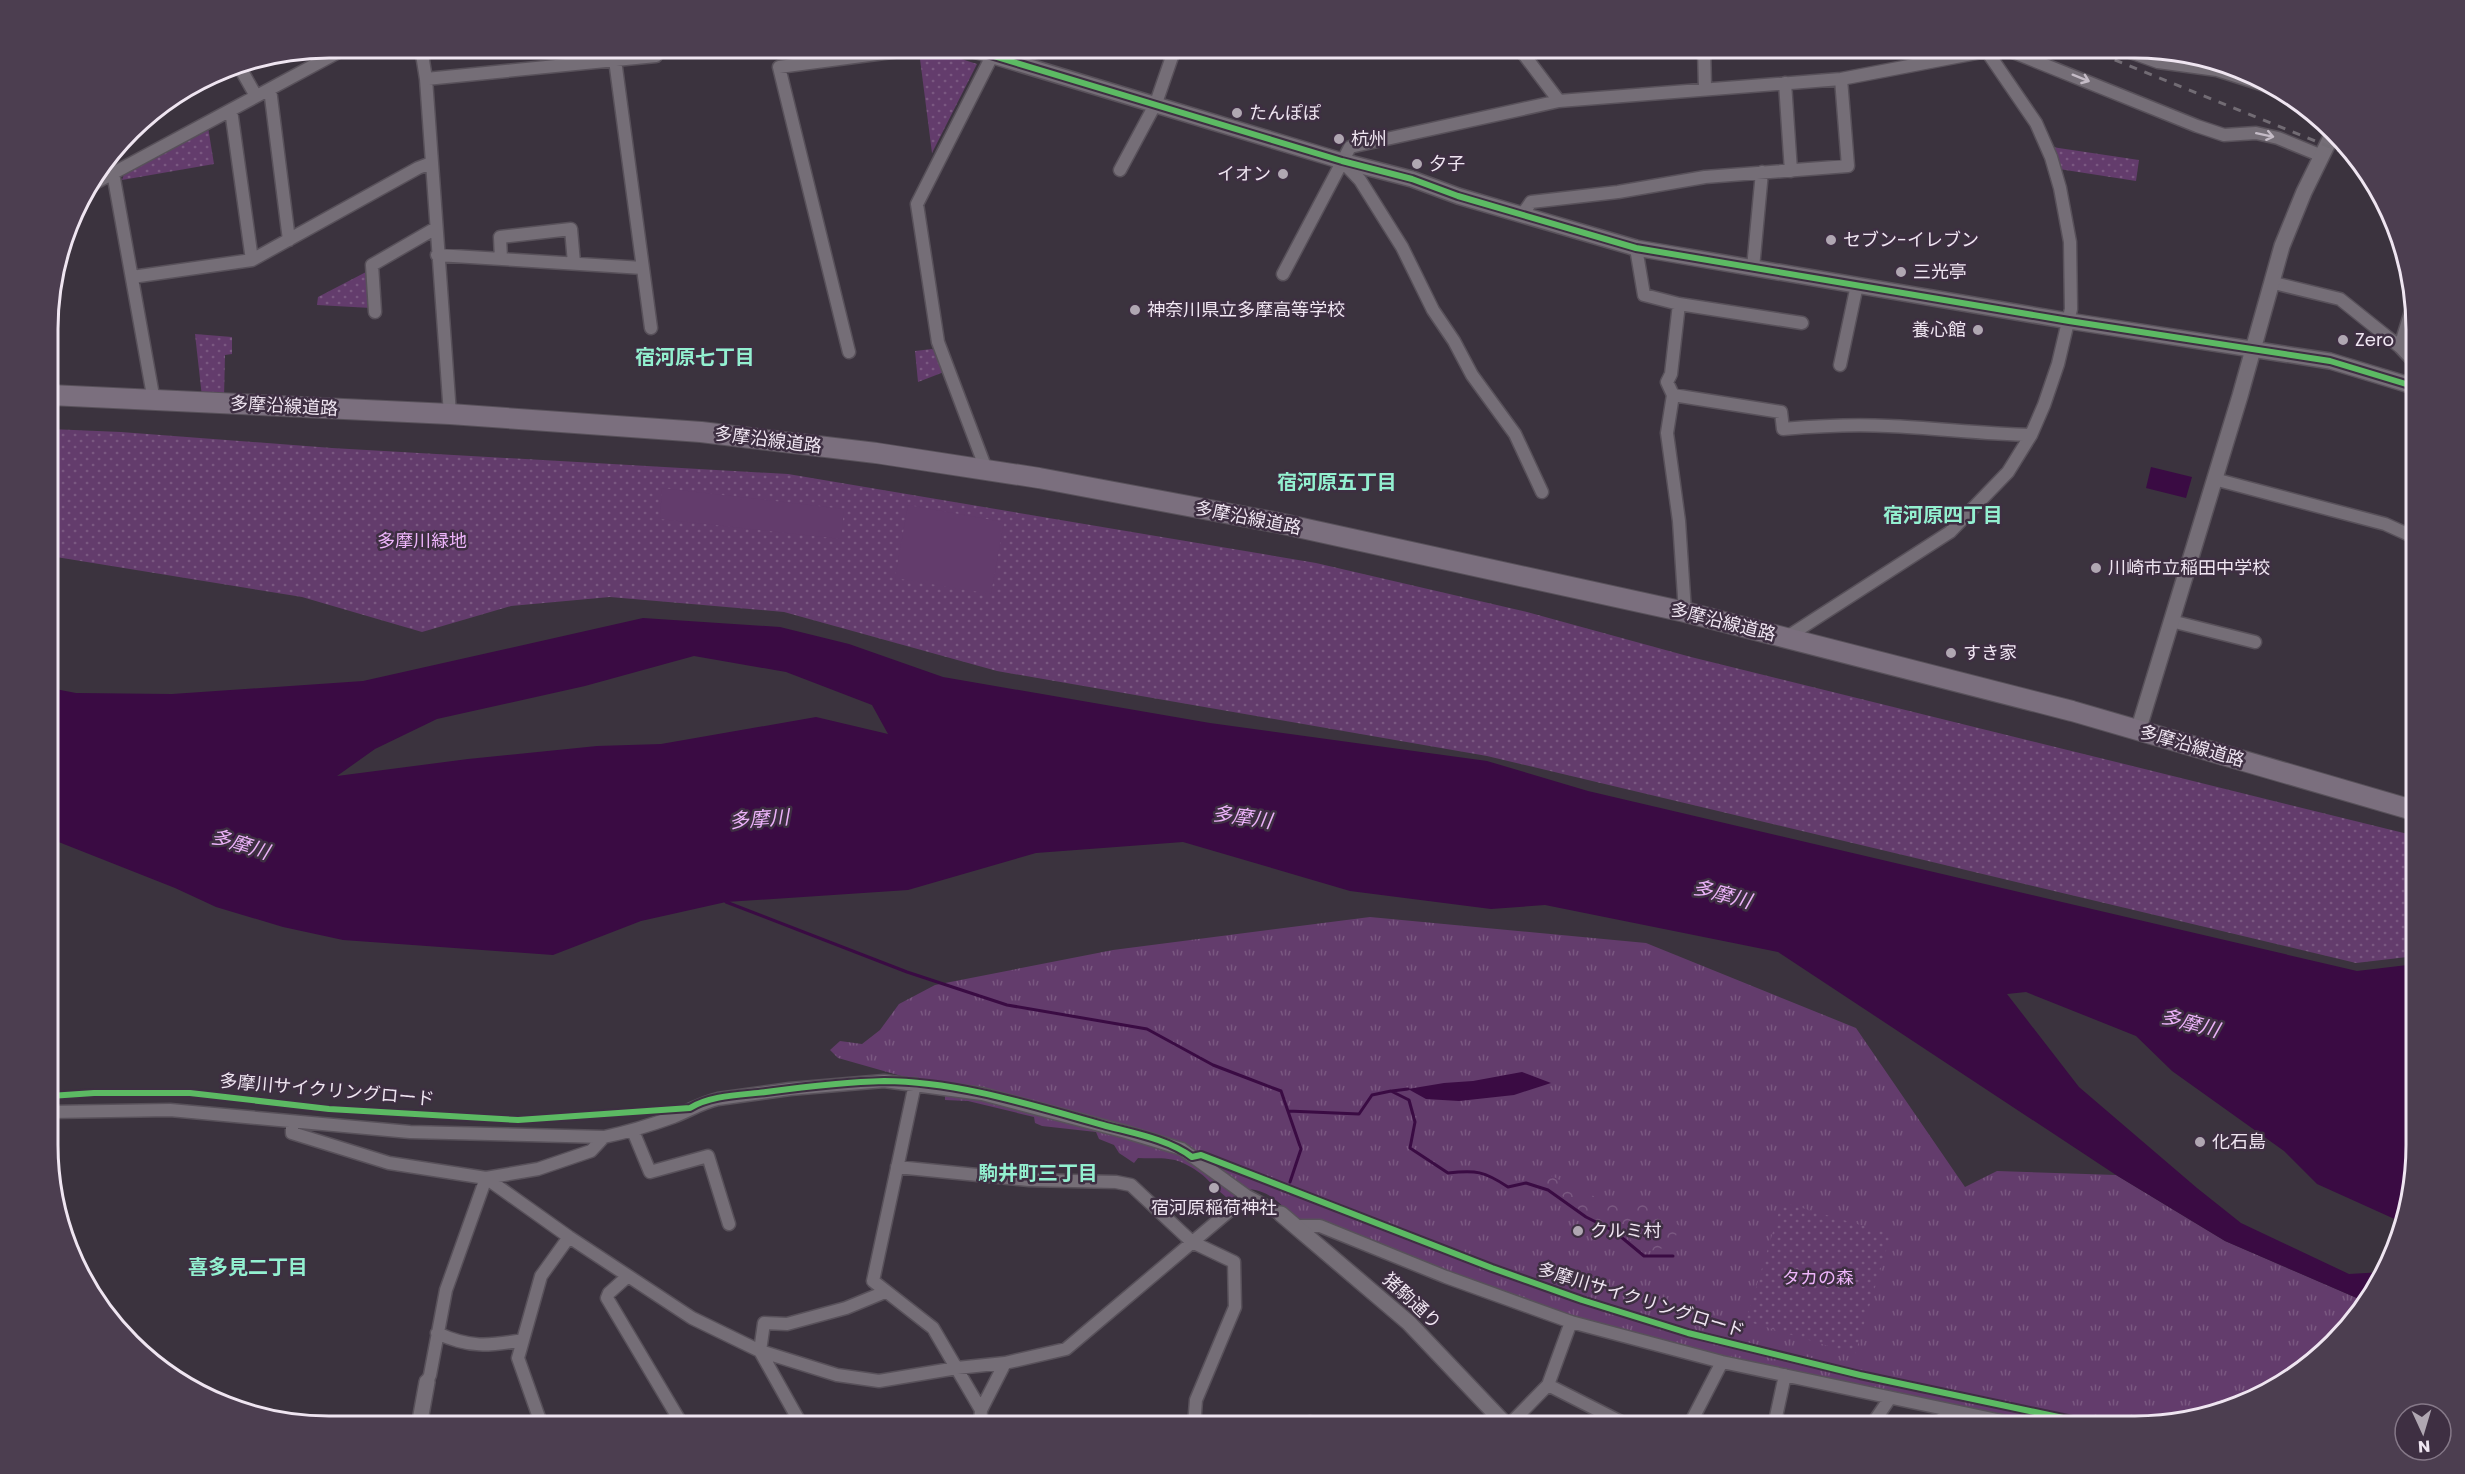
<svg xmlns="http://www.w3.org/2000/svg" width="2465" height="1474" viewBox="0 0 2465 1474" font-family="Poppins,'Noto Sans JP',sans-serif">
  <defs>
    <pattern id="grass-tufts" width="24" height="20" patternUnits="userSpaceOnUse" patternTransform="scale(1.5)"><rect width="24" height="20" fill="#633c6c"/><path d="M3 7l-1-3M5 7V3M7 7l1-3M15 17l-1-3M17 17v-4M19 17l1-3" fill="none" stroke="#7a5881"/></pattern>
    <pattern id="forest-crowns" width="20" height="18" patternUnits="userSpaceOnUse" patternTransform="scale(1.5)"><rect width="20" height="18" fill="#633c6c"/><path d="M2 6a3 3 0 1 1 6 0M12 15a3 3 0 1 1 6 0" fill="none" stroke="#7a5881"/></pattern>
    <pattern id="park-dots" width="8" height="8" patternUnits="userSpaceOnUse" patternTransform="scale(1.5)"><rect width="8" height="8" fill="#633c6c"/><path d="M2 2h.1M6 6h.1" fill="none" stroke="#7a5881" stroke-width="1.8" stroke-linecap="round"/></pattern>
  </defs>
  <rect width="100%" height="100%" fill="#3b333e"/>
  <path fill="url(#grass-tufts)" d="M1370 917 1646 943 1856 1028 1965 1187 1997 1171 2116 1175 2225 1241 2366 1302 2334 1344 2276 1388 2153 1425H2035L1883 1393 1595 1326 1297 1221C1281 1204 1269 1189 1245 1189L1188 1148 1124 1125 1005 1095 912 1079 838 1058 830 1050 840 1041 862 1044 880 1030 899 1004 935 985 1113 950Z
    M945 1094 1012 1106 1173 1151 1240 1196 1233 1203 1219 1191H1215C1212 1179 1190 1165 1178 1161 1166 1157 1150 1159 1138 1158L1134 1163 1119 1153 1114 1145 1099 1139 1096 1132 1042 1126 1035 1123 1034 1117 968 1101 945 1100Z"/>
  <path fill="url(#forest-crowns)" d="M1533 1171 1554 1177 1576 1189 1596 1197H1646L1679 1226 1673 1246 1645 1252 1619 1230 1585 1214 1556 1191 1529 1180Z"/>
  <path fill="url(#park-dots)" d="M936 51 977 64 932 153 920 59 931 57Z
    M208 127 214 164 122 180 124 174Z
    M2052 147 2139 160 2136 181 2059 169Z
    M366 272 370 275 371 308 317 305 318 297Z
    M195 334 232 337V354L225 355 224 398 202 397Z
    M932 349 937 352 944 372 918 382 915 351Z
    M50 429 121 432 332 448 788 474 1316 563 1527 612 1691 657 2416 836V956L2356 963 1487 756 997 671 784 612 610 597 511 606 422 632 302 597 50 556Z
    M1782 1202 1891 1234 1855 1354 1746 1321Z"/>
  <path fill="#633c6c" d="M662 488 844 509 841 539 660 519Z
    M908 505 1004 522 991 594 895 578Z"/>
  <path fill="#3a0b43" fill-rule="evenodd" d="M2151 467 2192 477 2186 498 2146 488Z
    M643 618 780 627 849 644 943 677 1210 723 1487 761 1588 791 2357 971 2416 964V1162L2399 1221 2317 1184 2284 1151 2172 1071 2136 1036 2026 992 2007 994 2079 1087 2197 1188 2241 1223 2349 1274 2383 1272 2379 1285 2366 1302 2225 1241 2116 1175 1778 952 1545 905 1491 909 1350 891 1183 842 1036 853 908 890 726 902 641 921 553 955 343 940 283 927 216 907 175 888 56 841 50 837V688L76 693 172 694 363 681ZM694 656 786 672 872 705 888 734 816 717 661 744 597 746 468 759 337 776 375 749 437 719 585 686Z
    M1522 1072 1551 1083 1514 1095 1459 1101 1426 1099 1408 1089 1444 1083 1473 1081Z"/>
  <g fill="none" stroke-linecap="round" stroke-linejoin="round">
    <path stroke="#3a0b43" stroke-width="3" d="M726 902 907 972 1007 1005 1147 1029 1213 1065 1281 1091 1301 1149 1290 1182
      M1392 1091 1408 1089
      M1288 1111 1359 1114 1372 1095 1391 1091 1409 1100 1415 1122 1410 1148 1448 1173C1476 1170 1484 1171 1508 1187L1526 1183 1548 1190 1586 1217 1614 1231 1644 1256H1673"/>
    <defs>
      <path id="minor" d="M421 48 426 79 450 414
        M1519 48 1559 101
        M1704 48 1705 88
        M2119 48 2158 62 2217 70 2280 90
        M615 60 651 328
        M239 66 256 96
        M426 79 656 56
        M1785 83 1791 171
        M270 89 289 240
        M231 110 252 260
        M1342 161 1360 180 1402 247 1433 310 1454 341 1472 375 1515 434 1542 492
        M1120 170 1156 103 1175 48
        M113 173 154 401
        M93 184 346 48
        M1522 215 1531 202 1618 192 1705 177 1848 166 1841 79
        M1636 248 1644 295 1679 304 1802 323
        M437 255 643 268
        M501 259 500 237 571 229 574 263
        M1753 268 1762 172
        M1283 274 1350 147 1559 101 1841 79 2003 48 2197 126 2224 135 2256 133 2278 138 2322 156
        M132 277 252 260 418 168 431 163
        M2278 284 2340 299 2400 347 2416 364
        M1679 304 1671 374 1667 382 1673 395 1667 433 1679 521 1685 612
        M375 312 372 265 436 228
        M2400 347 2414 301
        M849 352 779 67 922 48
        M1840 365 1857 285
        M1673 395 1781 412 1783 429C1818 426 1853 424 1888 426 1936 428 1983 434 2031 435
        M986 469 938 342 917 204 992 56
        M2214 479 2385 524 2416 538
        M2171 621 2255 642
        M1787 637 1950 532 2008 472 2031 435 2044 405 2058 364 2071 309 2070 242 2060 188 2051 157 2036 123 1986 50
        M915 1084 873 1281 933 1328 981 1410 980 1426
        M50 1112 170 1110 410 1132 604 1137C628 1132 651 1125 673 1117 689 1111 701 1103 718 1099L790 1089 884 1081 982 1094 1126 1132 1182 1149 1247 1196 1281 1214
        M292 1122V1133L389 1163 486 1178 538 1169 591 1151 604 1137
        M633 1131 650 1172 708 1156 729 1224
        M897 1167 1029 1180 1116 1182 1131 1185 1192 1242 1234 1262 1235 1307 1196 1400 1194 1426
        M486 1178 569 1237 692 1318 760 1351 837 1375 879 1381 957 1368 1005 1363 1066 1349 1247 1196
        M1294 1226H1320L1446 1277 1571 1322 1722 1362 2021 1425
        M628 1276 609 1293 607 1298 683 1426
        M437 1333C469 1348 489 1346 523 1340
        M427 1382 430 1375 446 1290 486 1178
        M1548 1385 1629 1426
        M981 1410 1005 1363
        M1941 1425 1945 1410
        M542 1426 518 1358 541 1276 569 1237
        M802 1426 760 1351 764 1323 787 1324 846 1308 885 1292
        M1310 1426V1422
        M1508 1426 1548 1385 1571 1322
        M1689 1426 1722 1362
        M1774 1426 1785 1375
        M1871 1426 1890 1398"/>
      <path id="tertiary" d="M967 48 1342 161 1412 179 1458 196 1636 248 2069 321 2330 361 2416 387
        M2138 731 2240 396 2282 246 2304 192 2331 137
        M1281 1214 1409 1323 1507 1426
        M419 1426 427 1382"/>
      <path id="primary" d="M50 395 450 414 701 432 876 453 1039 478 1279 523 1685 612 2072 711 2416 811"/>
    </defs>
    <use href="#minor" stroke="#58515a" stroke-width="15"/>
    <use href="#tertiary" stroke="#58515a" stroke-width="18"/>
    <use href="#primary" stroke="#58515a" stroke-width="22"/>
    <use href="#minor" stroke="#756e77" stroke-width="12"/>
    <use href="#tertiary" stroke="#756e77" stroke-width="15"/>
    <use href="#primary" stroke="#7b6f7e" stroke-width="20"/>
    <path stroke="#726c74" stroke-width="3" stroke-dasharray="8 8" stroke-linecap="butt" d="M2085 48 2350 155"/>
    <defs>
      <path id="cycleway" d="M967 48 1342 161 1412 179 1458 196 1636 248 2069 321 2330 361 2416 387
        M50 1096 94 1093H190L329 1109 518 1120 690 1108C711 1095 742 1095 766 1092 804 1087 845 1082 884 1081 956 1081 1034 1106 1103 1125 1132 1133 1168 1139 1192 1157L1201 1155 1492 1268 1582 1300 1688 1333 1860 1375 2096 1425"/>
    </defs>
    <use href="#cycleway" stroke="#3e2f42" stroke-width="10"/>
    <use href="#cycleway" stroke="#5cba63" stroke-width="6"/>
  </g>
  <defs><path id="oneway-shaft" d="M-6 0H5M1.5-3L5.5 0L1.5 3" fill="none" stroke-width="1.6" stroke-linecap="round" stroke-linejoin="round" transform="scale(1.5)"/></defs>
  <g stroke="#c4bbc6">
    <use href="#oneway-shaft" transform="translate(2081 78) rotate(22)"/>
    <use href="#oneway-shaft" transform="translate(2265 135) rotate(12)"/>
  </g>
  <g fill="#b0a7b2" stroke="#3e2f42" stroke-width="2">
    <circle cx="1237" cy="113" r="6"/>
    <circle cx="1339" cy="139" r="6"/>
    <circle cx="1417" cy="164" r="6"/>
    <circle cx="1283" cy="174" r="6"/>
    <circle cx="1831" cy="240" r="6"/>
    <circle cx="1901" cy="272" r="6"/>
    <circle cx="1135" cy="310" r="6"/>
    <circle cx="1978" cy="330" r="6"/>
    <circle cx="2343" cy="340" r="6"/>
    <circle cx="2096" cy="568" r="6"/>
    <circle cx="1951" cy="653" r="6"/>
    <circle cx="2200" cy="1142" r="6"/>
    <circle cx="1214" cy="1188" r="6"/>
    <circle cx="1578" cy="1231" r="6"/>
  </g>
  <g text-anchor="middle" stroke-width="5" stroke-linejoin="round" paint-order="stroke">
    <g font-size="18" fill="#efe5f1" stroke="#3e2f42" text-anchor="start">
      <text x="1249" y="119">たんぽぽ</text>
      <text x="1351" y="145">杭州</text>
      <text x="1429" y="170">夕子</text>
      <text x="1271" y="180" text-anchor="end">イオン</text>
      <text x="1843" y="246">セブン-イレブン</text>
      <text x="1913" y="278">三光亭</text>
      <text x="1147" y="316">神奈川県立多摩高等学校</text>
      <text x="1966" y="336" text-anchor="end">養心館</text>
      <text x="2355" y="346">Zero</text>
      <text x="2108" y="574">川崎市立稲田中学校</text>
      <text x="1963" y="659">すき家</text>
      <text x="2212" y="1148">化石島</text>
      <text x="1214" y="1214" text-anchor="middle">宿河原稲荷神社</text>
      <text x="1590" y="1237">クルミ村</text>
    </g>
    <g font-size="18" fill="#efe5f1" stroke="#3e2f42">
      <text transform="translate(284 406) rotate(3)" y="6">多摩沿線道路</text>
      <text transform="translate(768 440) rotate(7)" y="6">多摩沿線道路</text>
      <text transform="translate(1248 518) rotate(11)" y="6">多摩沿線道路</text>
      <text transform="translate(1723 622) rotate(14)" y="6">多摩沿線道路</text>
      <text transform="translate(2192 746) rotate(16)" y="6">多摩沿線道路</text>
      <text transform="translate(327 1090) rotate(5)" y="6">多摩川サイクリングロード</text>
      <text transform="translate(1641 1300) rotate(17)" y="6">多摩川サイクリングロード</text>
      <text transform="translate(1412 1301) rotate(43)" y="6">猪駒通り</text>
    </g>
    <g font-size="18" fill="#eeb5fb" stroke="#3e2f42">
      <text x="422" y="547">多摩川緑地</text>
      <text x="1818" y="1284">タカの森</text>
    </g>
    <g font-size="20" font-weight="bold" fill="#93f0d0" stroke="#3e2f42">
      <text x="695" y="364">宿河原七丁目</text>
      <text x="1337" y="489">宿河原五丁目</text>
      <text x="1943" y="522">宿河原四丁目</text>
      <text x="1038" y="1180">駒井町三丁目</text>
      <text x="248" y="1274">喜多見二丁目</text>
    </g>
    <g font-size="20" font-style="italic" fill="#ebb2f8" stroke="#3e2f42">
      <text transform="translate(1242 817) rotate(8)" y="7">多摩川</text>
      <text transform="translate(759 819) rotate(-4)" y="7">多摩川</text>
      <text transform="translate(240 844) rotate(17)" y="7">多摩川</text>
      <text transform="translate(1722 894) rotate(15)" y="7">多摩川</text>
      <text transform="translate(2190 1023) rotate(15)" y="7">多摩川</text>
    </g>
  </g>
  <path d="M0 0H2465V1474H0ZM329 58H2135A271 271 0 0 1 2406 329V1145A271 271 0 0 1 2135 1416H329A271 271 0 0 1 58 1145V329A271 271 0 0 1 329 58Z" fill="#4c3e50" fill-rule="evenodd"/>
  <path fill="none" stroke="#efe5f1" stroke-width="3" d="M329 58H2135A271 271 0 0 1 2406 329V1145A271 271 0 0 1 2135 1416H329A271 271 0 0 1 58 1145V329A271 271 0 0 1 329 58Z"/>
  <g transform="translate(2423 1432) rotate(176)"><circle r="28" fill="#3e2f42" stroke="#857888" stroke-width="1.5"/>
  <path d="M0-4.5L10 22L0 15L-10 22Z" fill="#b0a7b2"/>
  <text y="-9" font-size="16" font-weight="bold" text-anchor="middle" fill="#efe5f1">N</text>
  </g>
</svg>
